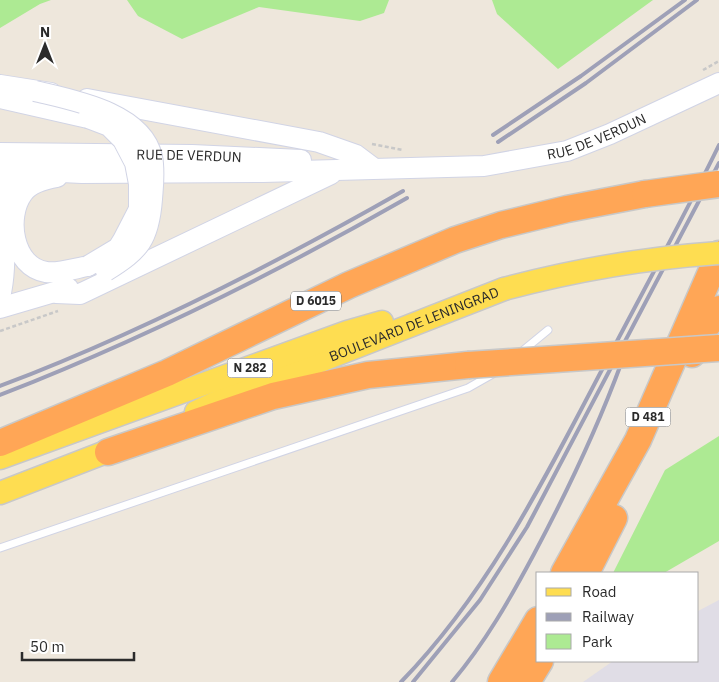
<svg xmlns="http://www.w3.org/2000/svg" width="719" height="682" viewBox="0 0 719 682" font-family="'IBM Plex Sans',sans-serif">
  <rect width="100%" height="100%" fill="#eee7dc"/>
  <path fill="#e0dde6" d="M719 600V682H583L613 661H698V611Z"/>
  <path fill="#adea93" d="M0 0H51L40 4 0 28Z
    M127 0H389L384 13 360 21 259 7 182 39 138 16Z
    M492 0H653L558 69 497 14Z
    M719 436V541L664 573H613L665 470Z"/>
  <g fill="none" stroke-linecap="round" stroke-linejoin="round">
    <defs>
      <path id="lane" d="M520 353 548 330
        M0 548 468 388 498 371"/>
      <g id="secondary">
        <path d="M0 85 51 93"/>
        <path d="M0 98 88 118"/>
        <path d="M87 99 319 142 356 155 372 167"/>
        <path id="s1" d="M0 153 192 155 301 160"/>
        <path id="s2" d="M0 169 82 173 263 172 484 166 567 151 610 134 719 83"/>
        <path d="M57 177C46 179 30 183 23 193 5 217 13 267 46 272 58 274 76 268 88 266"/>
        <path d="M56 293 80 294 331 174"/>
        <path d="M0 297C9 261 0 217 8 184 11 176 20 169 26 163"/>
        <path d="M0 308 68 288"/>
      </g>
      <g id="primary">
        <path id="s3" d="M196 412 228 397 504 289"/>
        <path d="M0 458 347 332 382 322"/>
        <path d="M0 493 124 445"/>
      </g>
      <path id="highway" d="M692 354 699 337 719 309
        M0 443 167 373 349 285 455 240 501 225 567 209 645 194
        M108 452 273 396 368 375 468 365
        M564 573 638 440 719 254
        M586 573 614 518
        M501 682 538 620
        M527 682 540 661"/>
    </defs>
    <use href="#lane" stroke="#d1d4e5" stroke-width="9"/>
    <use href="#secondary" stroke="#d1d4e5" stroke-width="22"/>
    <use href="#primary" stroke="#c8c8c8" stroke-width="25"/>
    <use href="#highway" stroke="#c8c8c8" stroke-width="29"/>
    <path stroke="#c8c8c8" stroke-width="2.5" stroke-dasharray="4 2.5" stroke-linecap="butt" d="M703 70 719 61
      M372 144 403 150
      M0 331 58 311"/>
    <use href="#lane" stroke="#fff" stroke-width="7"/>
    <use href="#secondary" stroke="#fff" stroke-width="20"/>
    <use href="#primary" stroke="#fedd51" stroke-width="22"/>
    <use href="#highway" stroke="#ffa656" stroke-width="26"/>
    <path stroke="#9ea0b7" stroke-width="4" d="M493 135 581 76 685 0
      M498 142 586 83 697 0
      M0 386C140 333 273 265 403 191
      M0 395C141 340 276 273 407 198
      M401 682C490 590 546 476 605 364 643 291 683 219 719 145
      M413 682 480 600 527 527 719 163
      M452 682C485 643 510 599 534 554 567 492 597 429 621 364"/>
    <defs>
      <path id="secondary-bridge" d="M35 91C72 100 142 112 152 157 155 171 153 185 152 199 149 239 140 250 106 271
        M88 118 109 126 123 140 135 163 139 184V209L123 240 118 248 88 266"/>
      <path id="primary-bridge" d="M504 289C575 270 645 258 719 253"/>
      <path id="highway-bridge" d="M645 194 719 184
        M468 365 719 348"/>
    </defs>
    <use href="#secondary-bridge" stroke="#d1d4e5" stroke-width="22" stroke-linecap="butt"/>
    <use href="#primary-bridge" stroke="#c8c8c8" stroke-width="25" stroke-linecap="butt"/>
    <use href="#highway-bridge" stroke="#c8c8c8" stroke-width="29" stroke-linecap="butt"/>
    <use href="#secondary-bridge" stroke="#fff" stroke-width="20"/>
    <use href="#primary-bridge" stroke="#fedd51" stroke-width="22"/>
    <use href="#highway-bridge" stroke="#ffa656" stroke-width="26"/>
  </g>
  <g text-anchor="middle" stroke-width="4.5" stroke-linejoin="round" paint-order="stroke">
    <g fill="#fff" stroke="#6b6b6b" stroke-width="1">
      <rect x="291" y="291.5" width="50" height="19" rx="4"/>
      <rect x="227.5" y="358.5" width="45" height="19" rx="4"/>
      <rect x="625.5" y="407.5" width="45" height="19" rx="4"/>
    </g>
    <g font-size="12" font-weight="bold" fill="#2b2b2b">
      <text x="316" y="305">D 6015</text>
      <text x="250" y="372">N 282</text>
      <text x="648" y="421">D 481</text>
    </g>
    <g font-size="14" fill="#2b2b2b" stroke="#fff">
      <text dy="5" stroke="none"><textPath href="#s2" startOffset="601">RUE DE VERDUN</textPath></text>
      <text dy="5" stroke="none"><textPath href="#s1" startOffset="189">RUE DE VERDUN</textPath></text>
      <text dy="5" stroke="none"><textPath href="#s3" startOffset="235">BOULEVARD DE LENINGRAD</textPath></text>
    </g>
  </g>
  <rect x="536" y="572" width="162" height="90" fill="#ffffff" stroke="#aaaaaa"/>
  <rect x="546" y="588" width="25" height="8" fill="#fedd51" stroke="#aaaaaa"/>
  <text x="582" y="597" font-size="15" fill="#2b2b2b">Road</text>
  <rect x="546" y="613" width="25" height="8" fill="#9ea0b7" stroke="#aaaaaa"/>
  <text x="582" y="622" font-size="15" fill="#2b2b2b">Railway</text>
  <rect x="546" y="634" width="25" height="15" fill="#adea93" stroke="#aaaaaa"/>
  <text x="582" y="647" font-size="15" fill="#2b2b2b">Park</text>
  <g transform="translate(45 45)" stroke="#ffffff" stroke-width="4" paint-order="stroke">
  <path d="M0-4L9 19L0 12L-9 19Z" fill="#2b2b2b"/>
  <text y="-8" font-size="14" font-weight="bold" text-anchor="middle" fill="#2b2b2b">N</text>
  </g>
  <path d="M22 652v8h112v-8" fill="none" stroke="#2b2b2b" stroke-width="2.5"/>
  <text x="30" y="652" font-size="15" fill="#2b2b2b" stroke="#ffffff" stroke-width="4" paint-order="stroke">50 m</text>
</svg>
